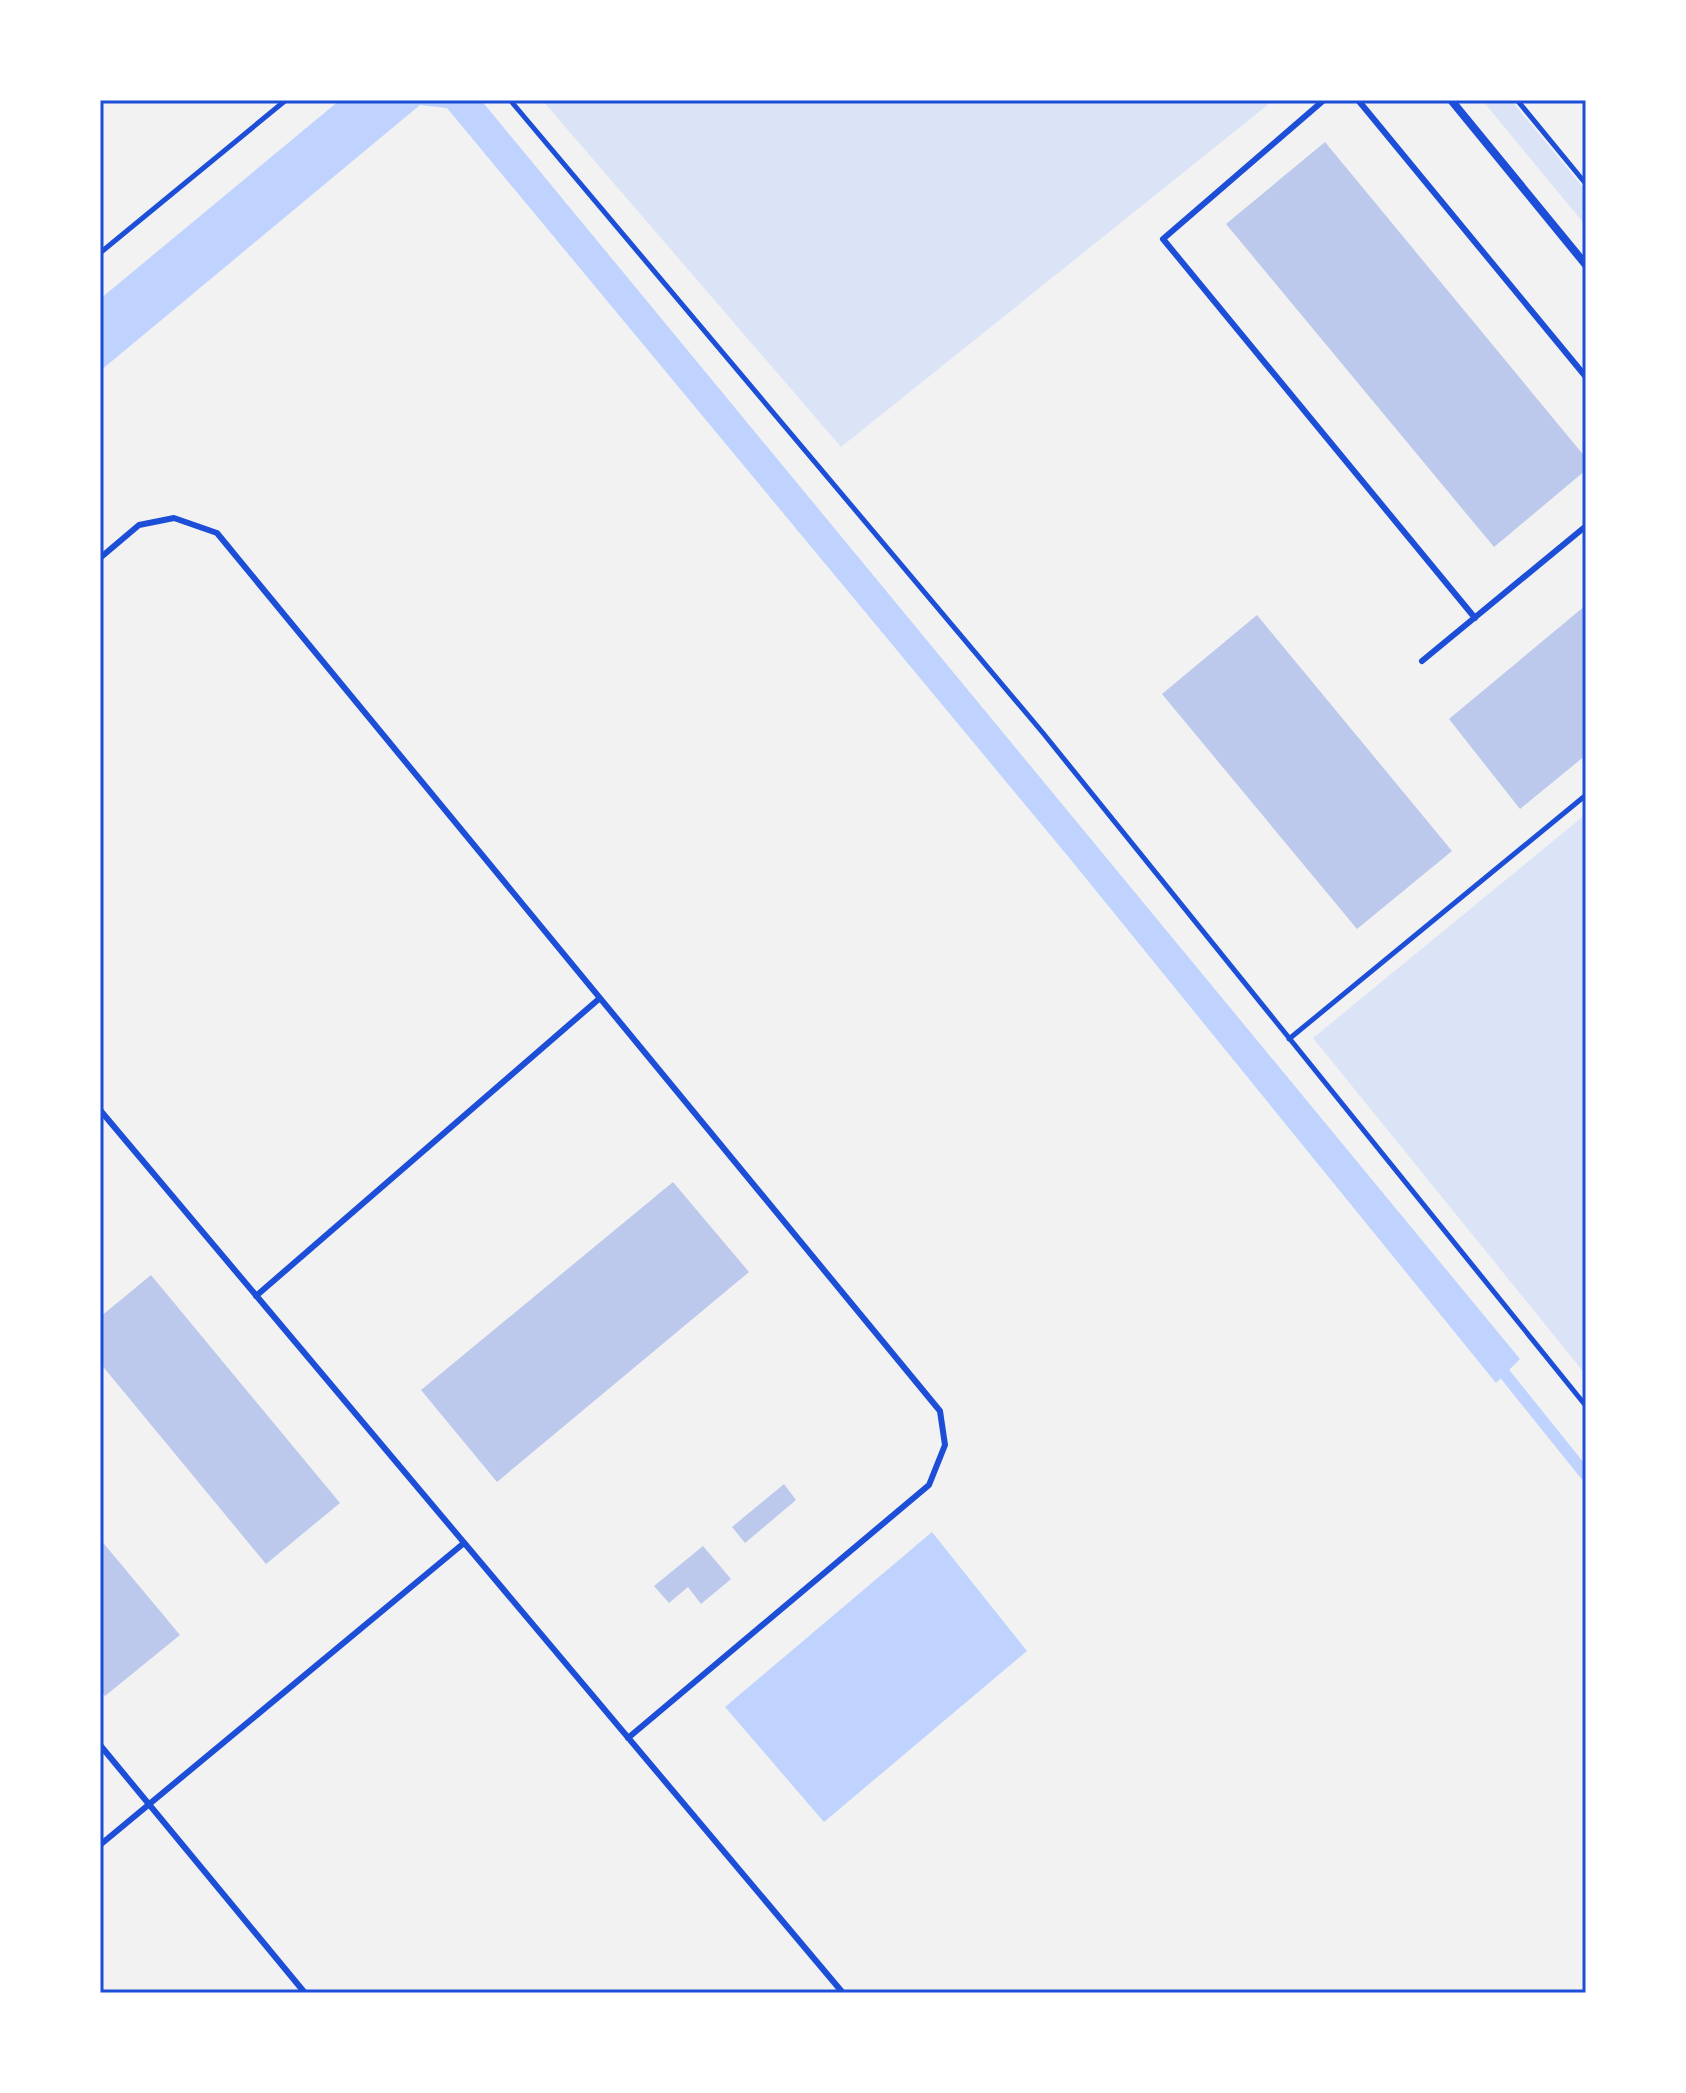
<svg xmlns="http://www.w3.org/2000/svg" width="1686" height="2093" viewBox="0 0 1686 2093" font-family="'Playfair Display',serif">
  <rect width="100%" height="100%" fill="#f2f2f2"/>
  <path fill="#dbe4f7" d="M542 100H1274L841 447Z
    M1482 100H1511L1586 191V226Z
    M1586 814V1375L1313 1038Z"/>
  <path fill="#bfd3fe" d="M340 100H481L1520 1359 1496 1383 1071 860 447 108 420 105 100 371V299Z
    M932 1532 1027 1651 824 1822 725 1707Z"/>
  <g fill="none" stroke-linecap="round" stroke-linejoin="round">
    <path stroke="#bfd3fe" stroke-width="12" d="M1496 1363 1586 1475"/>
  </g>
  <path fill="#bdc9ec" d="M1325 142 1586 458V470L1494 547 1226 224Z
    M1586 605V755L1520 809 1449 719Z
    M1257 615 1452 851 1357 929 1162 694Z
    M673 1182 749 1272 497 1482 421 1390Z
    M151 1275 340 1503 266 1564 100 1363V1317Z
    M784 1484 796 1500 745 1543 732 1527Z
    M100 1539 180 1635 105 1696 100 1690Z
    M703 1546 731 1579 701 1604 688 1587 669 1603 654 1586Z"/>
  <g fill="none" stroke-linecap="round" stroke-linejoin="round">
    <path stroke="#1d4ed8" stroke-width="5" d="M510 100 1043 733 1586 1406
      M1517 100 1586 184
      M100 253 286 100
      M1289 1039 1586 795"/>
    <path stroke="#1d4ed8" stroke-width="6" d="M1324 100 1163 239 1475 618
      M1358 100 1586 377
      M100 558 139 525 174 518 217 533 940 1411 945 1445 929 1485 628 1738
      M1422 661 1586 526
      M100 1110 843 1993
      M256 1296 600 998
      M100 1745 305 1993
      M100 1845 464 1543"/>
    <path stroke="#1d4ed8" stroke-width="8" d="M1451 100 1586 265"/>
  </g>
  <rect width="1686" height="2093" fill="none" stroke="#ffffff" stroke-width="204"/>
  <rect x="102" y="102" width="1482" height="1889" fill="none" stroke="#1d4ed8" stroke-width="3"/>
</svg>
